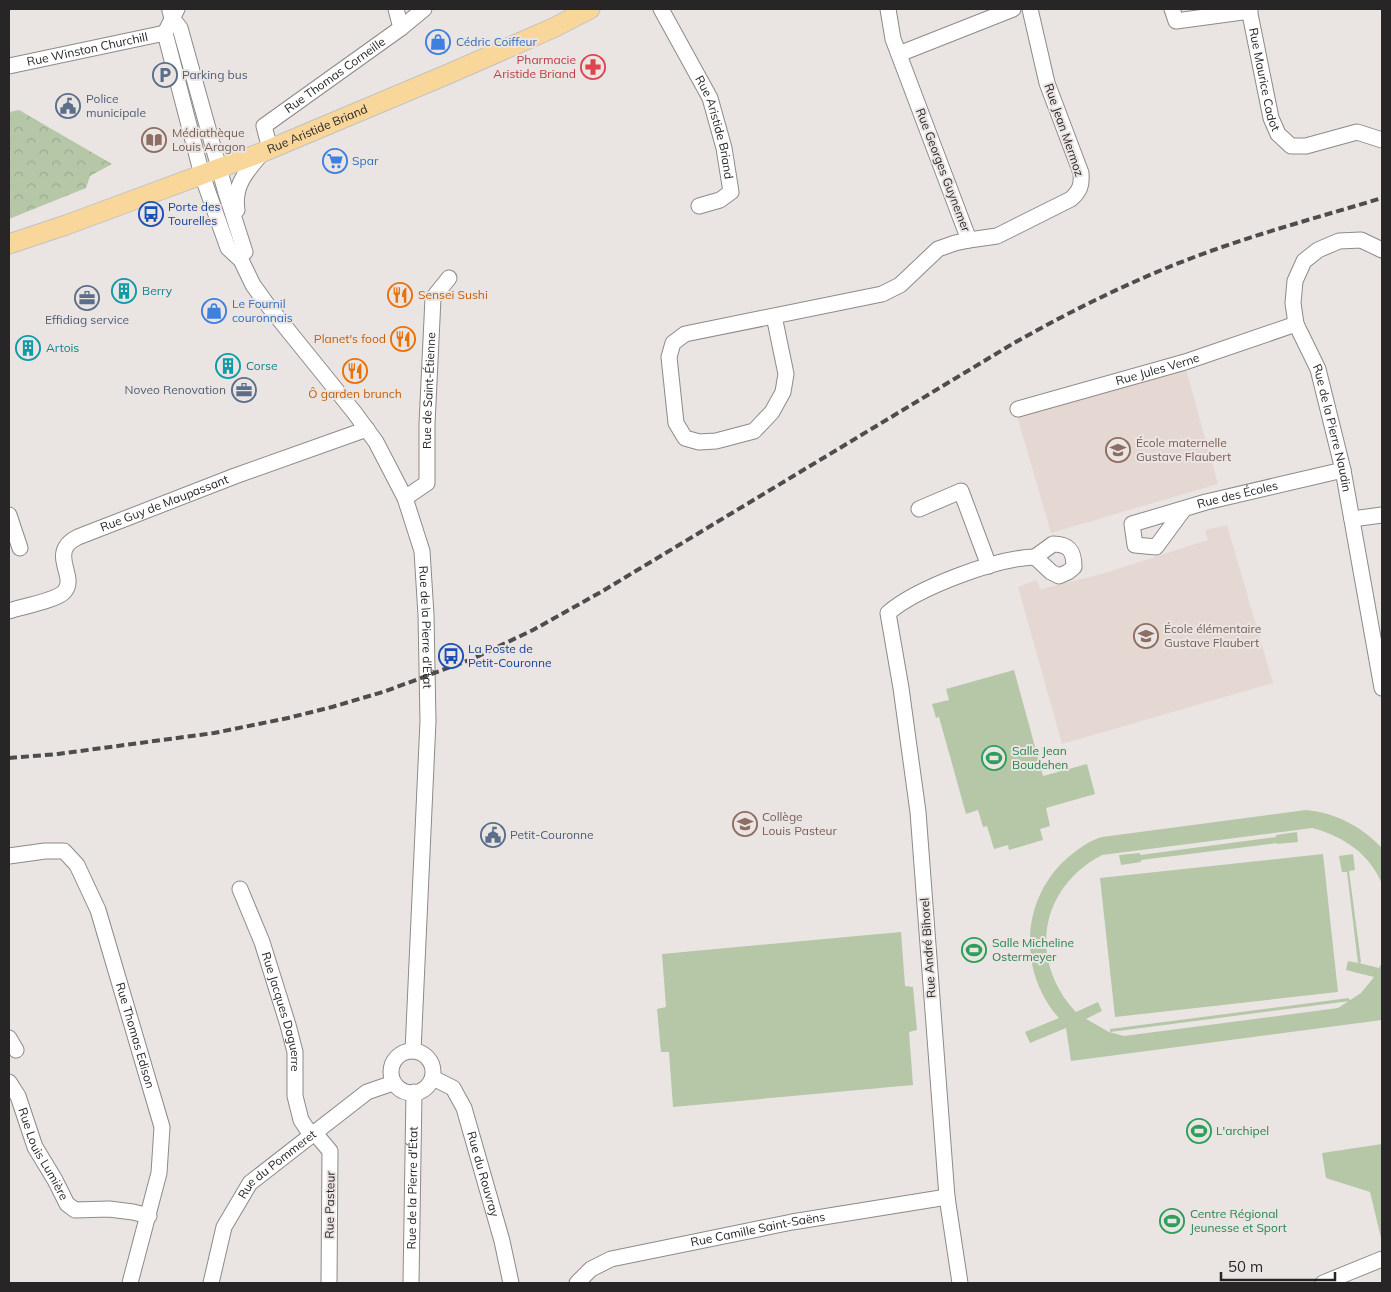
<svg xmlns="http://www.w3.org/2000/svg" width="1391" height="1292" viewBox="0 0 1391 1292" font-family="Mulish,sans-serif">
  <defs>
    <pattern id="park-crowns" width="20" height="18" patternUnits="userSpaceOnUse" patternTransform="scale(1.25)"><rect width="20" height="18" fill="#b5c7a7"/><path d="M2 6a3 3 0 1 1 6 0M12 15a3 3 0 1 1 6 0" fill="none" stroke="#9cab90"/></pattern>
  </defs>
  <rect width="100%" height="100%" fill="#eae5e3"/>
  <path fill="#e5d8d3" d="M1186 369 1218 484 1051 533 1017 416Z
    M1227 525 1273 683 1062 744 1018 587 1036 580 1041 589 1105 573 1208 540 1205 530Z"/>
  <path fill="#b5c7a7" d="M1014 670 1043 776 1087 764 1095 794 1046 808 1050 826 1040 829 1043 840 1009 850 1008 845 994 849 987 826 983 827 978 810 966 814 939 717 936 718 932 704 949 700 946 689Z
    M1306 810C1336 813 1361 826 1382 848V884C1370 854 1343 836 1312 828L1102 855C1039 888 1028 961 1076 1012L1098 1002 1102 1011 1086 1019 1109 1032 1124 1036 1338 1008 1361 993 1374 977 1346 970 1348 961 1358 963 1347 872H1342L1339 856 1353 854 1355 870 1349 871 1361 962 1359 963 1379 968 1382 962V1020L1071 1061 1066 1028 1030 1043 1025 1032 1059 1018C1016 970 1021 894 1072 854 1081 847 1091 840 1102 837Z
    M1297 832 1298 842 1277 844V843L1141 860V862L1121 865 1119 855 1140 853V855L1276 837V835Z
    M1323 854 1338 992 1115 1017 1100 878Z
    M901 932 905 986 913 987 917 1030 909 1032 913 1085 673 1107 669 1052H661L657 1009 666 1007 662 954Z
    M1349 998 1350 1001 1110 1032V1029Z
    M1382 1144V1237L1381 1238 1370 1192 1326 1178 1322 1153Z"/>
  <path fill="url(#park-crowns)" d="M19 110 112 164 90 176 86 188 9 219V112Z"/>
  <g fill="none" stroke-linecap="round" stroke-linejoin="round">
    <defs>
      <g id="minor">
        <path id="s1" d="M177 9 165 33 202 175 228 248 241 260 253 285 266 303 354 412 376 442 405 498 422 551 426 615 428 721 413 1051"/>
        <path d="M396 9 401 28"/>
        <path id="s2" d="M661 9 710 98 724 148 731 192 720 200 699 206"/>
        <path d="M1172 9 1176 21 1250 11"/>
        <path id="s3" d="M1249 9 1271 118 1278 134 1291 146H1306L1357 132 1382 140"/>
        <path d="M170 11 172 18 180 28 226 193 245 252"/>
        <path d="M899 54 1013 9"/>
        <path id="s4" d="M9 66 165 33"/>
        <path id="s5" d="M270 149 264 126 401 28 424 9"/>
        <path d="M237 210C233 184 248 170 263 152"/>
        <path d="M969 240 997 236 1071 199C1080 191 1082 185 1081 173L1047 83 1030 9"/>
        <path id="s6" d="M1382 250 1361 240 1339 241 1318 250 1304 261 1295 281 1293 303 1296 324 1318 369 1343 470 1382 688"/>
        <path d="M774 316 786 374 783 392 772 412 754 431 716 441 699 442 685 438 676 423 669 357 673 343 685 334 882 294 900 285 938 249 955 243 969 240 893 39 888 9"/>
        <path id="s7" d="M1018 409 1185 362 1296 324"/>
        <path id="s8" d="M405 498 427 483V424L433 298 449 278"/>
        <path d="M919 509 961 491 989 566"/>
        <path id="s9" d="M1184 509 1156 547 1135 545 1132 524 1206 502 1343 470"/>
        <path d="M9 515 20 548"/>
        <path d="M1352 519 1382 515"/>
        <path d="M1053 544C1069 544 1074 551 1074 567L1068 572 1059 576 1051 572 1035 557Z"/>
        <path id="s10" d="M9 611C21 607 57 600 64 592 76 580 57 561 66 547 68 543 74 539 78 537L235 476 367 429"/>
        <path id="s11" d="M9 856 45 851H64L77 865 98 910 162 1127 159 1173 130 1283"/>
        <path id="s12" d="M240 889 262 942 288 1025 295 1052V1096L301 1120 311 1135"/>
        <path d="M9 1038 16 1050"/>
        <circle cx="412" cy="1072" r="21"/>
        <path id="s13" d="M433 1078 453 1088 464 1108 502 1241 511 1283"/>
        <path id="s14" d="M9 1082 18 1096 35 1147 55 1180 67 1204 75 1210 109 1209 133 1212 149 1216"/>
        <path d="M314 1132 330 1151 329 1283"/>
        <path id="s15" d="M211 1283 224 1227 250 1183 367 1092 393 1083"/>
        <path id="s16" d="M411 1283 414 1092"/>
        <path id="s17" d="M577 1283 591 1269 611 1259 792 1222 947 1197"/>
        <path d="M960 1283 947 1197 918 812 901 688 888 613C917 588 996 558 1035 557"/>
        <path d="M1323 1283 1382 1259"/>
      </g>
      <g id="major">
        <path id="s18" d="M9 244 66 225 263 152 453 72 553 28 590 9"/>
      </g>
    </defs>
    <use href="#minor" stroke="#8e8a88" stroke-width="17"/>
    <use href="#major" stroke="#c3c2c2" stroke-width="21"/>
    <use href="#minor" stroke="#fff" stroke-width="15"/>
    <use href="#major" stroke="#f9d69a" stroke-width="19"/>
    <path stroke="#4f4c4c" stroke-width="4" stroke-dasharray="8 4" stroke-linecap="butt" d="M9 758 58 754 214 733 288 718 332 707 386 691 472 659 533 630 601 592 1014 343C1069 312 1125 284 1184 261 1248 236 1316 218 1382 198"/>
  </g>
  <defs>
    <symbol id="shop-ring" viewBox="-11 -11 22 22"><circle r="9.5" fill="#eae5e3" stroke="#3f7fe0" stroke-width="1.5"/><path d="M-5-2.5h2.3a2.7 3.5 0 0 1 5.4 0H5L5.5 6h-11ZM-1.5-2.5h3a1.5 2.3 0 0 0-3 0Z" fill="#3f7fe0"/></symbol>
    <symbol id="pharmacy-ring" viewBox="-11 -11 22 22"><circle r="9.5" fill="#eae5e3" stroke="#e0444e" stroke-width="1.5"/><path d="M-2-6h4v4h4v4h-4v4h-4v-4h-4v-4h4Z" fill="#e0444e"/></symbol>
    <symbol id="parking-ring" viewBox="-11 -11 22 22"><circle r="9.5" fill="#eae5e3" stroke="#5c6f8a" stroke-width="1.5"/><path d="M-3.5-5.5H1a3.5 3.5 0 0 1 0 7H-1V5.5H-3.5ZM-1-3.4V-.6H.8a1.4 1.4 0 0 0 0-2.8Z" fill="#5c6f8a"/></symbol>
    <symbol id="civic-ring" viewBox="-11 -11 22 22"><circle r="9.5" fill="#eae5e3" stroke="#5c6f8a" stroke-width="1.5"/><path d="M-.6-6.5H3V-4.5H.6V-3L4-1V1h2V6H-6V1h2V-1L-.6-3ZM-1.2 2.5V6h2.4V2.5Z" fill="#5c6f8a"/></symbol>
    <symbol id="library-ring" viewBox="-11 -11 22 22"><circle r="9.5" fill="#eae5e3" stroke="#8d6e63" stroke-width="1.5"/><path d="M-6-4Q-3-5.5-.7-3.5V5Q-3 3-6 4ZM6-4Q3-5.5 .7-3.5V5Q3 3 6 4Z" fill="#8d6e63"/></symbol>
    <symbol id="supermarket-ring" viewBox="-11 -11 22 22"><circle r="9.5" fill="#eae5e3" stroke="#3f7fe0" stroke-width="1.5"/><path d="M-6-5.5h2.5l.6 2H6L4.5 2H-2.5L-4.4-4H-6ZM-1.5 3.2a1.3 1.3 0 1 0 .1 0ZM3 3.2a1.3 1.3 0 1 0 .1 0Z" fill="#3f7fe0"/></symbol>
    <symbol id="bus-ring" viewBox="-11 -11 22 22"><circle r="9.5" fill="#eae5e3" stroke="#1a4fb4" stroke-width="1.5"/><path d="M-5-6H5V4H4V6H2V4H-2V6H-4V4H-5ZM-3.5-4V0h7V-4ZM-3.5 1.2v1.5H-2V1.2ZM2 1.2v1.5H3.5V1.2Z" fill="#1a4fb4"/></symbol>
    <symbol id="building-ring" viewBox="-11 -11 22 22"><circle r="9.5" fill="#eae5e3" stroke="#0f9aa8" stroke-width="1.5"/><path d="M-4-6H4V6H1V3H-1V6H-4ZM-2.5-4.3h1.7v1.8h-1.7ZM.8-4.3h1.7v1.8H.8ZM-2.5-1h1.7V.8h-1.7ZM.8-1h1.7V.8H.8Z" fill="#0f9aa8"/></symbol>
    <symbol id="restaurant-ring" viewBox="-11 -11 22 22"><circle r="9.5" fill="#eae5e3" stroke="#e8710a" stroke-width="1.5"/><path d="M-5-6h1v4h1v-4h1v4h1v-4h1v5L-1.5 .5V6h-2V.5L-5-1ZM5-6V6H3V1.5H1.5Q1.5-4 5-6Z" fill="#e8710a"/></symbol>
    <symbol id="office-ring" viewBox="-11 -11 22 22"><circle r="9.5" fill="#eae5e3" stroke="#5c6f8a" stroke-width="1.5"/><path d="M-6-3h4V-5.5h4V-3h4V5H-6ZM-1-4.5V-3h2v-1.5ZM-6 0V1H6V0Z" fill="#5c6f8a"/></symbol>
    <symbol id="school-ring" viewBox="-11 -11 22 22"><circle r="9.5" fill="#eae5e3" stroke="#8d6e63" stroke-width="1.5"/><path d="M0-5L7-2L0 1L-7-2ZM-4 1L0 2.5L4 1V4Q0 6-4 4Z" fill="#8d6e63"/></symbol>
    <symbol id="stadium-ring" viewBox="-11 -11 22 22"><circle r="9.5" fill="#eae5e3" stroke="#2e9e5b" stroke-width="1.5"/><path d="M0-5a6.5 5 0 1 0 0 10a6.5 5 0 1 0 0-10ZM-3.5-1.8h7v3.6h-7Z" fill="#2e9e5b"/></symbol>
  </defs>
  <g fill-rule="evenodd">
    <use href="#shop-ring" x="424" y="28" width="28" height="28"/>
    <use href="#pharmacy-ring" x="579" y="53" width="28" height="28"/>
    <use href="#parking-ring" x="151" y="61" width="28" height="28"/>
    <use href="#civic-ring" x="54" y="92" width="28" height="28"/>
    <use href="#library-ring" x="140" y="126" width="28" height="28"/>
    <use href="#supermarket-ring" x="321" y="147" width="28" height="28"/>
    <use href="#bus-ring" x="137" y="200" width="28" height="28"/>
    <use href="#building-ring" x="110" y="277" width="28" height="28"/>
    <use href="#restaurant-ring" x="386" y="281" width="28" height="28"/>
    <use href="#office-ring" x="73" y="284" width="28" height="28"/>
    <use href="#shop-ring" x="200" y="297" width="28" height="28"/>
    <use href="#restaurant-ring" x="389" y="325" width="28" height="28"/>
    <use href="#building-ring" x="14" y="334" width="28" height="28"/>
    <use href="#building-ring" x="214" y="352" width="28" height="28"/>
    <use href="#restaurant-ring" x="341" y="357" width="28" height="28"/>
    <use href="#office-ring" x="230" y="376" width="28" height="28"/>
    <use href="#school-ring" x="1104" y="436" width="28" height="28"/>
    <use href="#school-ring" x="1132" y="622" width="28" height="28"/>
    <use href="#bus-ring" x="437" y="642" width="28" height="28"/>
    <use href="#stadium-ring" x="980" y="744" width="28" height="28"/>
    <use href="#school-ring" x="731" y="810" width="28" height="28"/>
    <use href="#civic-ring" x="479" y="821" width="28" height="28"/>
    <use href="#stadium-ring" x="960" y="936" width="28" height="28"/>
    <use href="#stadium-ring" x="1185" y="1117" width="28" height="28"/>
    <use href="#stadium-ring" x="1158" y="1207" width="28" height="28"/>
  </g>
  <g text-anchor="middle" stroke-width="4" stroke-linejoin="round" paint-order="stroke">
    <g font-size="12" fill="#366cbe" stroke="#eae5e3" text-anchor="start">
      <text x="456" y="46">Cédric Coiffeur</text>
      <text x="352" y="165">Spar</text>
      <text x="232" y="308">Le Fournil<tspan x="232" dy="14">couronnais</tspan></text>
    </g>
    <g font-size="12" fill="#272525" stroke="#eae5e3">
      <text dy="4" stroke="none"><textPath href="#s4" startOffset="80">Rue Winston Churchill</textPath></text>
      <text dy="4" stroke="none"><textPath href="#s5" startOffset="111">Rue Thomas Corneille</textPath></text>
      <text dy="4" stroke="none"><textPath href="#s3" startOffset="72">Rue Maurice Cadot</textPath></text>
      <text dy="4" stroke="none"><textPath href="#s18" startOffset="329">Rue Aristide Briand</textPath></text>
      <text dy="4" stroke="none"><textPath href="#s2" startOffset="131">Rue Aristide Briand</textPath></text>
      <text transform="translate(1064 130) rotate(71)" y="4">Rue Jean Mermoz</text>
      <text transform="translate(943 170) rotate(69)" y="4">Rue Georges Guynemer</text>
      <text dy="4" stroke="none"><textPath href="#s7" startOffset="145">Rue Jules Verne</textPath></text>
      <text dy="4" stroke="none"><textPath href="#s8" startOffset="119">Rue de Saint-Étienne</textPath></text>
      <text dy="4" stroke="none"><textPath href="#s6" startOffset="262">Rue de la Pierre Naudin</textPath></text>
      <text dy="4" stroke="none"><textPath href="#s9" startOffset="199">Rue des Écoles</textPath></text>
      <text dy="4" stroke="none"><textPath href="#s10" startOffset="214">Rue Guy de Maupassant</textPath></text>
      <text dy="4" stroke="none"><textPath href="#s1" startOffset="691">Rue de la Pierre d'État</textPath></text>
      <text transform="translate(928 948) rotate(-94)" y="4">Rue André Bihorel</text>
      <text dy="4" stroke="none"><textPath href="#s12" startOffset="130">Rue Jacques Daguerre</textPath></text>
      <text dy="4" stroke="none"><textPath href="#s11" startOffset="255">Rue Thomas Edison</textPath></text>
      <text dy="4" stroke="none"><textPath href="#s14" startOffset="80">Rue Louis Lumière</textPath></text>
      <text dy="4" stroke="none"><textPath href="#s15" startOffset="141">Rue du Pommeret</textPath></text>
      <text dy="4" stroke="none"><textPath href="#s13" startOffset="114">Rue du Rouvray</textPath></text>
      <text dy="4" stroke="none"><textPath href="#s16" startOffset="95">Rue de la Pierre d'État</textPath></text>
      <text transform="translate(330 1205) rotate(-89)" y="4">Rue Pasteur</text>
      <text dy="4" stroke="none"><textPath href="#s17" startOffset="192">Rue Camille Saint-Saëns</textPath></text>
    </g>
    <g font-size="12" fill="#be3a42" stroke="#eae5e3" text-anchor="end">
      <text x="576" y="64">Pharmacie<tspan x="576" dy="14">Aristide Briand</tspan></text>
    </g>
    <g font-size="12" fill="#4e5e75" stroke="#eae5e3" text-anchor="start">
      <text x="182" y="79">Parking bus</text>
      <text x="86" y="103">Police<tspan x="86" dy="14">municipale</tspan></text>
      <text x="87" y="324" text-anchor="middle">Effidiag service</text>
      <text x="226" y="394" text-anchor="end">Noveo Renovation</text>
      <text x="510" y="839">Petit-Couronne</text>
    </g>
    <g font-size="12" fill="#785e54" stroke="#eae5e3" text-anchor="start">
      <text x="172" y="137">Médiathèque<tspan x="172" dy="14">Louis Aragon</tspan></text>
      <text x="1136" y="447">École maternelle<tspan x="1136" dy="14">Gustave Flaubert</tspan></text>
      <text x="1164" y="633">École élémentaire<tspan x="1164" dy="14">Gustave Flaubert</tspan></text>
      <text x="762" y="821">Collège<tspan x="762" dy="14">Louis Pasteur</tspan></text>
    </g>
    <g font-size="12" fill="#164399" stroke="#eae5e3" text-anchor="start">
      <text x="168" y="211">Porte des<tspan x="168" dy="14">Tourelles</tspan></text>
      <text x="468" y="653">La Poste de<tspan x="468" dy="14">Petit-Couronne</tspan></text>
    </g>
    <g font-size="12" fill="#0d838f" stroke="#eae5e3" text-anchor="start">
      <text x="142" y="295">Berry</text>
      <text x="46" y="352">Artois</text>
      <text x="246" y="370">Corse</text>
    </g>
    <g font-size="12" fill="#c56008" stroke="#eae5e3" text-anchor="start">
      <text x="418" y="299">Sensei Sushi</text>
      <text x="386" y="343" text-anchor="end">Planet's food</text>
      <text x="355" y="398" text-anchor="middle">Ô garden brunch</text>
    </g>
    <g font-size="12" fill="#27864d" stroke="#eae5e3" text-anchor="start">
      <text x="1012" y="755">Salle Jean<tspan x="1012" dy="14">Boudehen</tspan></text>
      <text x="992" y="947">Salle Micheline<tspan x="992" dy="14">Ostermeyer</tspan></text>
      <text x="1216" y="1135">L'archipel</text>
      <text x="1190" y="1218">Centre Régional<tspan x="1190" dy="14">Jeunesse et Sport</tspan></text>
    </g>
  </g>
  <rect width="1391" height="1292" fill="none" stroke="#272525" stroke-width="20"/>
  <path d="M1221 1272v8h114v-8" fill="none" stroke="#272525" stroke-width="2.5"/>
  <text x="1228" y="1272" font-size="15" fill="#272525" stroke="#eae5e3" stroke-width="4" paint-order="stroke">50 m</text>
</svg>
